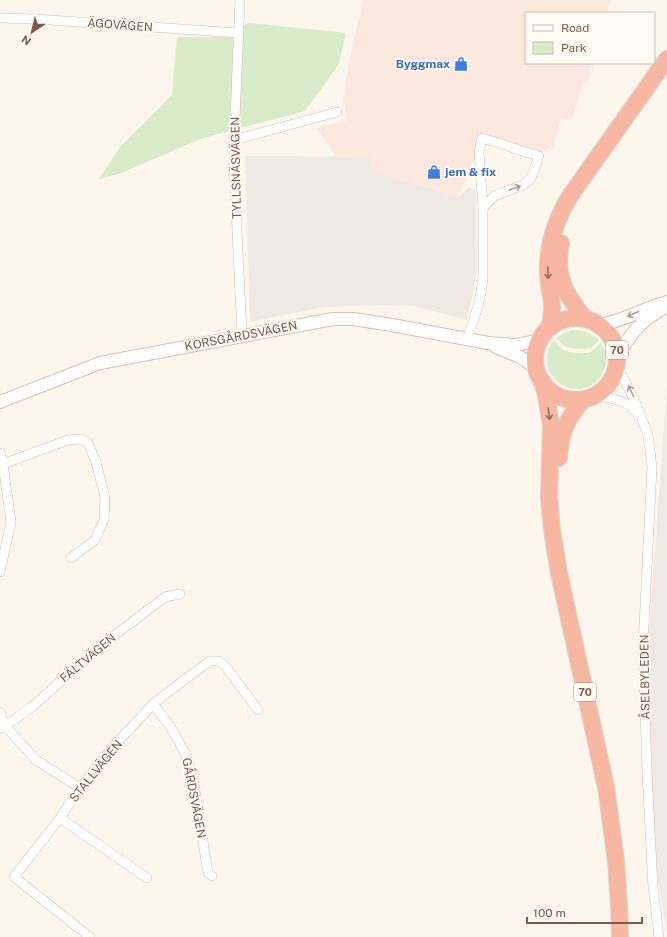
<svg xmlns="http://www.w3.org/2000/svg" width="667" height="937" viewBox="0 0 667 937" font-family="'Public Sans',sans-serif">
  <rect width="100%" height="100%" fill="#fdf6ec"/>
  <path fill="#fde8e0" d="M363 0H610L607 13H526V63H594L588 82H584L573 116 569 120 561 118 553 150 547 149 539 156 482 139 476 154 452 210 358 192 317 128 347 120 343 100 349 62Z"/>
  <path fill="#efe9e4" d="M245 156 369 157 372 171 458 197 470 187 476 192 477 271 467 320 415 306 382 305 324 307 250 322Z
    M667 387V934L653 850 647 754 650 619Z"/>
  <path fill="#d8ecc9" d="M248 23 346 33 339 64 305 111 200 139 119 174 99 179 121 146 172 95 177 37H229Z
    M573 330C584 330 591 333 599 340L592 347 586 349H576L566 347 556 338 562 334Z
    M554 340C557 343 560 347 563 350 567 352 583 354 588 353 593 351 597 346 601 343 606 351 608 361 604 370 588 411 526 378 554 340Z"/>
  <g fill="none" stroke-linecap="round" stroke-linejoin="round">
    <defs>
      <path id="street" d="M240 0 234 140V166L242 336
        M0 18 35 19 239 33
        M234 140 337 112
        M467 340 478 306 481 292 483 278V208L479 152 482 138 539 156 534 170 531 178 523 185 494 196 483 208
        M617 366 634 399 648 435 652 467 643 646 647 773 653 887 659 937
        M596 396C608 397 620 399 630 406 633 409 636 412 639 415
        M0 453 3 464 11 522 0 572
        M0 465 68 440 81 439 88 443 96 462 105 497 104 520 95 540 71 558
        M153 704 170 726 185 753 193 778 208 873 212 876
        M0 712 5 726 36 760 80 788
        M0 728 5 726 33 706 70 673 115 635 165 597 180 594
        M60 818 147 878
        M90 937 14 877 60 818 80 788 114 746 153 704 179 684 210 661H219L225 666 258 710"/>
      <path id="secondary" d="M599 325C623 322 643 308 667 302
        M496 347 520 357 536 368
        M617 356C631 333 642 320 665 307
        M0 402 100 363 333 319H353L392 325 488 343 516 345 540 340"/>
      <path id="highway" d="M561 243C555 276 564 293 585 319
        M535 359a41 41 0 1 1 82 0a41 41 0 1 1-82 0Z
        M549 328C551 320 553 312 552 304 551 293 548 283 548 273 547 245 556 219 570 196L667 59
        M542 381 546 395 551 425 549 497 552 530 559 573 606 787 616 861 619 906 620 937
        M559 458C561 432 566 419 583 400"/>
    </defs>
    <use href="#street" stroke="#d1beb0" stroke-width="10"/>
    <use href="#secondary" stroke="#d6c0b0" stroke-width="14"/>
    <use href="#highway" stroke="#dad1cd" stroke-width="18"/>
    <use href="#street" stroke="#fff" stroke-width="9"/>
    <use href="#secondary" stroke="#fff" stroke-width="12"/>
    <use href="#highway" stroke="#f7b7a3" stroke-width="16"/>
  </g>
  <defs><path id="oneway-shaft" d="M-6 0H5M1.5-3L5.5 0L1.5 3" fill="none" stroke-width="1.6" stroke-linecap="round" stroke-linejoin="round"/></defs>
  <g stroke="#af9d94">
    <use href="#oneway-shaft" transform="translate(515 188) rotate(-20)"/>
    <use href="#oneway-shaft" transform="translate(633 314) rotate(156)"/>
    <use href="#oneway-shaft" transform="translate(631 391) rotate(-116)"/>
  </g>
  <g stroke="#936e5e">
    <use href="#oneway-shaft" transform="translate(548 273) rotate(89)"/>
    <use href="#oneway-shaft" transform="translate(549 414) rotate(82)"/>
  </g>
  <defs>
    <symbol id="shop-bare" viewBox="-9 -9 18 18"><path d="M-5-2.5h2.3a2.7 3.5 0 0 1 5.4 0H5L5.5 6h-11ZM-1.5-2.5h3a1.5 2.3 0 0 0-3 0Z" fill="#3f7fe0" stroke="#fffaf3" stroke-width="2.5" paint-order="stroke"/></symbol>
  </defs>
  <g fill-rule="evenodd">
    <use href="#shop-bare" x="451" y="54" width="20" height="20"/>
    <use href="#shop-bare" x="424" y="162" width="20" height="20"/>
  </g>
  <g text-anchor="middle" stroke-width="3.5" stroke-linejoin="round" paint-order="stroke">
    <g fill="#fffaf3" stroke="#a28b7f" stroke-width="1">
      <rect x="606" y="341" width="22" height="18" rx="3"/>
      <rect x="574" y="683" width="22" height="18" rx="3"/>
    </g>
    <g font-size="11" font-weight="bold" fill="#7a5c4d">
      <text x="617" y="354">70</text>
      <text x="585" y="696">70</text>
    </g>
    <g font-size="12" fill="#7a5c4d" stroke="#fffaf3">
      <text transform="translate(120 25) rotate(4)" y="4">ÄGOVÄGEN</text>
      <text transform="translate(236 168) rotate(-91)" y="4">TYLLSNÄSVÄGEN</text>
      <text transform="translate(241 336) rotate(-11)" y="4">KORSGÅRDSVÄGEN</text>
      <text transform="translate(88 658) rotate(-40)" y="4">FÄLTVÄGEN</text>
      <text transform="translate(645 677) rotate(-91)" y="4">ÅSELBYLEDEN</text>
      <text transform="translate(96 771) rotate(-51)" y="4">STALLVÄGEN</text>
      <text transform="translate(194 798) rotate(79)" y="4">GÅRDSVÄGEN</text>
    </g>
    <g font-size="12" font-weight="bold" fill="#366cbe" stroke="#fffaf3" text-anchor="end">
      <text x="450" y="68">Byggmax</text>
      <text x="445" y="176" text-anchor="start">jem &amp; fix</text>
    </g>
  </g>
  <rect x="525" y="12" width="130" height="52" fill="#fffaf3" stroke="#cabbb1"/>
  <rect x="533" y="25" width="20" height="6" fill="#ffffff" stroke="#cabbb1"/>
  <text x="561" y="32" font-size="12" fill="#7a5c4d">Road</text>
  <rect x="533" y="42" width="20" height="12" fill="#d8ecc9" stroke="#cabbb1"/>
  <text x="561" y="52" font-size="12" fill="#7a5c4d">Park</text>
  <g transform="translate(32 32) rotate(215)" stroke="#fffaf3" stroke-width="3" paint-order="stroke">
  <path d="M0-3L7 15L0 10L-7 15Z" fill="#7a5c4d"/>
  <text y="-6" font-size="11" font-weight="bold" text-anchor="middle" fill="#7a5c4d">N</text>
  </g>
  <path d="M527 917v6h115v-6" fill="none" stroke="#7a5c4d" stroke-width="2"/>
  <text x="533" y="917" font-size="12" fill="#7a5c4d" stroke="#fffaf3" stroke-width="3" paint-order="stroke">100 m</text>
</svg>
